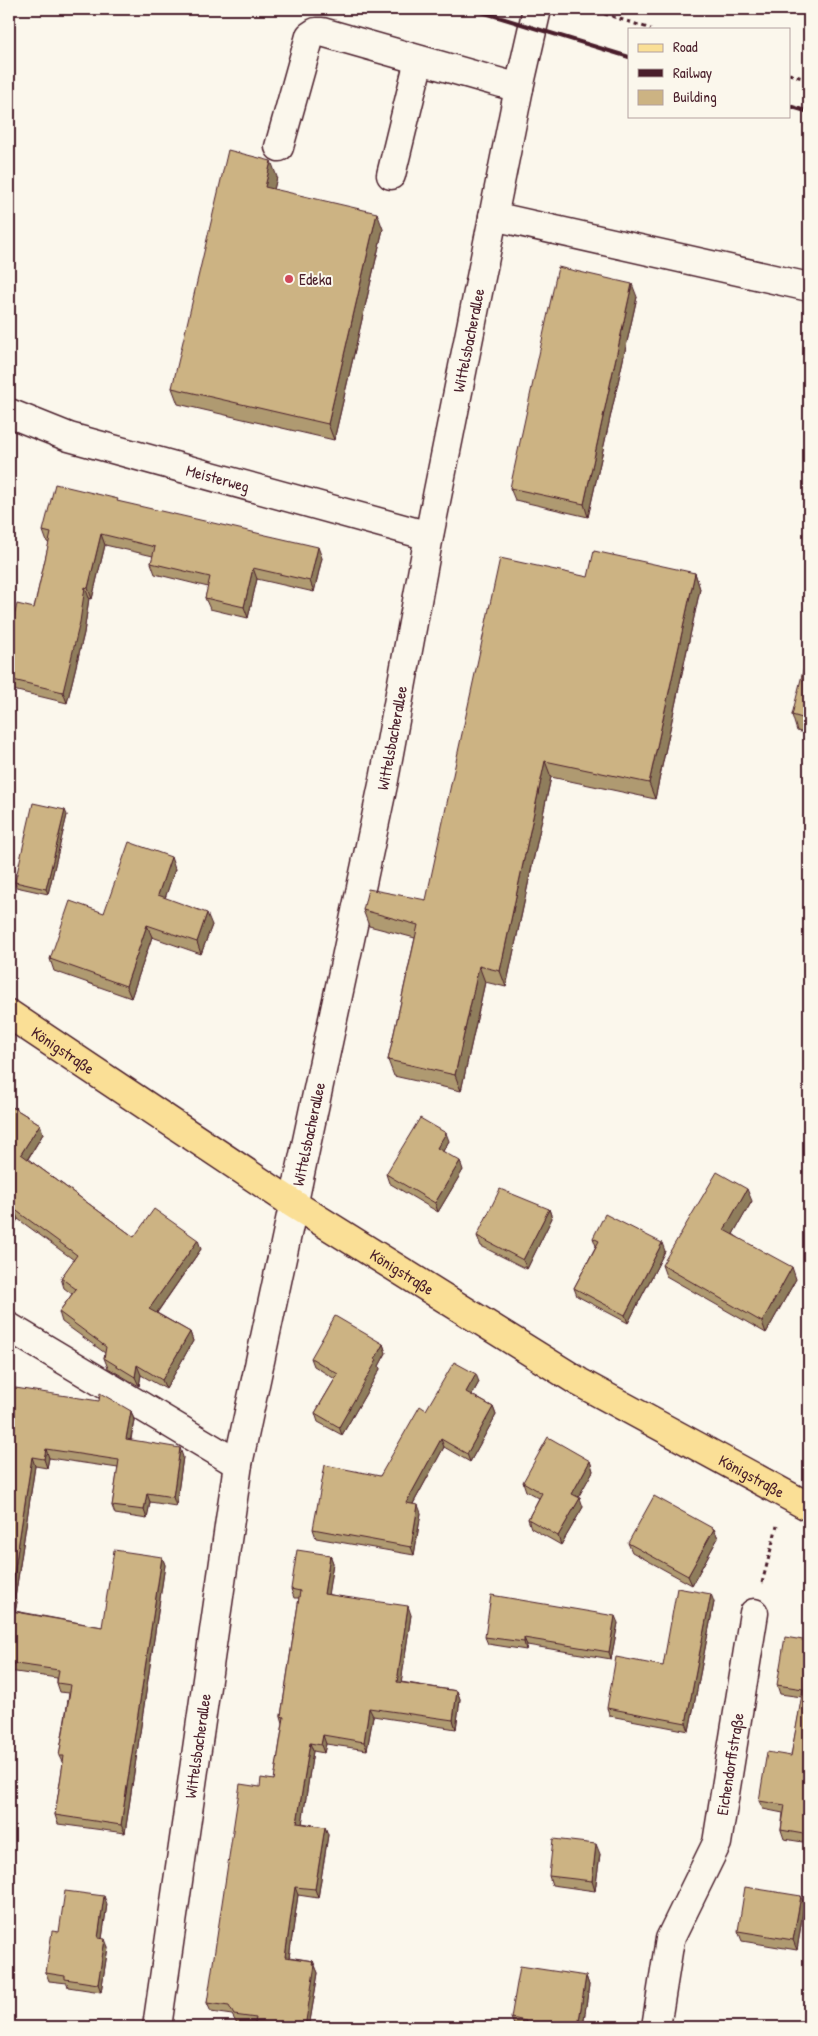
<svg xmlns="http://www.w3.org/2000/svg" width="818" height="2036" viewBox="0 0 818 2036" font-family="'Patrick Hand',sans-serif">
  <rect width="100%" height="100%" fill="#fbf7ec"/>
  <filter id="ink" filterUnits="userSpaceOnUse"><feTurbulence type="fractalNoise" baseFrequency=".02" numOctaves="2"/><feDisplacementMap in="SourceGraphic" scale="10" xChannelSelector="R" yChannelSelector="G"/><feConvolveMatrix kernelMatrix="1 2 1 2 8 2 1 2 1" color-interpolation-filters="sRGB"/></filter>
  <g filter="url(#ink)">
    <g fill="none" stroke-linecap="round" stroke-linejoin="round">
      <defs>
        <g id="minor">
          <path d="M279 147 310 36 316 32H322L519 88"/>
          <path d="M391 175 419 60"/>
          <path d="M493 216 809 287"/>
          <path id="s1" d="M9 413 69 437 429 536"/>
          <path d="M9 1327 238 1464"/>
          <path id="s2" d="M157 2027 238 1464 384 780 429 536 519 88 537 9"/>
          <path id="s3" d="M656 2027 670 1939 717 1843 754 1613"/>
        </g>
        <g id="major">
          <path id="s4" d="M9 1014 292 1203 579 1382 809 1507"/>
        </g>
      </defs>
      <use href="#minor" stroke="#4a1f2b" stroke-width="31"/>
      <use href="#major" stroke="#4a1f2b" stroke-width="31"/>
      <path stroke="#4a1f2b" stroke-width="3" stroke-dasharray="4 4" stroke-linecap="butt" d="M589 9 651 29
        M789 74 809 80
        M762 1583 777 1526"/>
      <use href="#minor" stroke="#fbf7ec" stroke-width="28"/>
      <use href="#major" stroke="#fadf96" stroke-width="28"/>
      <path stroke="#4a1f2b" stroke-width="4" d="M472 9 629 57
        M789 106 809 112"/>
    </g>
    <path fill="#af9a71" stroke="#4a1f2b" d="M277 177 274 189 383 229 334 440 178 404 172 388Z
      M637 297 588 517 515 500 510 488Z
      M119 502 322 558 314 592 257 579 248 618 210 609 205 598 208 587 155 574 151 563 153 556 105 545 92 599 89 598 84 633 67 703 9 689V639L34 608 49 543 47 542 43 531Z
      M695 573 700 589 655 799 551 777 506 987 485 982 461 1091 394 1076 388 1060 415 938 369 926 363 910 426 900 588 577Z
      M809 669V734L797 731 792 715Z
      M67 815 48 894 16 887 15 882Z
      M175 869 165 898 212 925 201 954 152 937 131 998 54 971 50 959 104 913Z
      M9 1105 40 1124 43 1134 28 1159 134 1237 201 1249 157 1313 190 1332 193 1341 166 1389 141 1375 139 1386 108 1368 104 1358 105 1353 62 1322 59 1312 72 1294 64 1288 61 1278 74 1260 18 1219 9 1233Z
      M449 1141 443 1151 463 1170 438 1212 389 1183 386 1174Z
      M752 1201 733 1234 796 1279 766 1333 666 1276 662 1265Z
      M549 1209 552 1218 527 1269 481 1246 477 1236Z
      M593 1238 665 1251 628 1323 577 1296 574 1288 596 1246Z
      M383 1344 386 1353 379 1366 380 1369 342 1435 318 1422 315 1413 335 1379 314 1366 311 1358Z
      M479 1382 472 1395 493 1407 496 1415 470 1462 444 1447 413 1504 421 1513 414 1555 316 1538 313 1529 380 1476 426 1410Z
      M9 1387 131 1411 134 1420 131 1440 183 1457 176 1506 150 1502 147 1519 115 1514 112 1506 118 1468 49 1458 47 1468 35 1466 15 1598 17 1602 15 1611 102 1627 162 1557 165 1565 125 1833 58 1824 55 1815 63 1764 59 1756 69 1693 60 1692 57 1683V1678L9 1671Z
      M590 1461 593 1471 578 1497 583 1507 561 1545 531 1528 528 1519 539 1498 526 1491 523 1482Z
      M714 1529 718 1538 692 1585 632 1552 628 1543Z
      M330 1555 333 1563 328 1594 411 1615 401 1682 457 1691 460 1699 456 1729 373 1716 367 1750 326 1744 324 1753 313 1751 302 1823 325 1827 328 1835 318 1898 298 1895 289 1957 313 1961 318 1973 309 2027H254V2026L237 2024 232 2015 211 2012 207 2003 260 1787 274 1780 283 1723 281 1716 299 1598H294L291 1589Z
      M714 1602 689 1731 610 1716 607 1708 663 1666Z
      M618 1623 611 1659 527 1645 526 1650 488 1644 485 1637Z
      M809 1641V1843L784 1839 781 1830 783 1813 763 1809 759 1801 791 1756 802 1697 780 1694 777 1685Z
      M600 1854 595 1891 552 1885 549 1876Z
      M801 1896 804 1905 797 1950 742 1941 738 1931Z
      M107 1904 102 1938 108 1947 101 1992 68 1987 67 1983 49 1981 46 1973 59 1932Z
      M586 1976 589 1985 583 2027H515L511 2018Z"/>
    <path fill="#8f7d5c" stroke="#4a1f2b" d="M271 161 277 177 271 203 265 187Z
      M377 213 383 229 334 440 328 424Z
      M632 284 637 297 588 517 584 504Z
      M101 534 105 545 92 599 88 588Z
      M318 547 322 558 314 592 310 581Z
      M253 568 257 579 248 618 244 607Z
      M695 573 700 589 655 799 649 783Z
      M85 587 89 598 84 633 67 703 63 692Z
      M545 761 551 777 506 987 500 971Z
      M65 810 67 815 48 894 46 889Z
      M171 857 175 869 162 907 158 895Z
      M207 913 212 925 201 954 197 942Z
      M147 925 152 937 131 998 126 986Z
      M479 966 485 982 461 1091 455 1075Z
      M40 1124 43 1134 25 1163 21 1154Z
      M446 1133 449 1141 440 1156 437 1148Z
      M460 1161 463 1170 438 1212 435 1203Z
      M747 1189 752 1201 729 1241 724 1230Z
      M14 1209 18 1219 9 1233V1218Z
      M549 1209 552 1218 527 1269 523 1260Z
      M198 1240 201 1249 153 1318 149 1309Z
      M662 1243 665 1251 628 1323 625 1315Z
      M792 1267 796 1279 766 1333 762 1322Z
      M190 1332 193 1341 166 1389 162 1380Z
      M383 1344 386 1353 379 1366 380 1369 342 1435 339 1427Z
      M137 1365 141 1375 139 1386 135 1377Z
      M476 1374 479 1382 469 1400 466 1392Z
      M493 1407 496 1415 470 1462 467 1454Z
      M131 1411 134 1420 129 1448 126 1439Z
      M441 1439 444 1447 409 1511 406 1503Z
      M180 1448 183 1457 176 1506 173 1497Z
      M46 1449 49 1458 47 1468 44 1459Z
      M32 1457 35 1466 15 1598 17 1602 14 1619 11 1611V1594Z
      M590 1461 593 1471 575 1503 572 1494Z
      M147 1493 150 1502 147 1519 144 1510Z
      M580 1498 583 1507 561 1545 558 1536Z
      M418 1505 421 1513 414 1555 411 1547Z
      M714 1529 718 1538 692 1585 688 1576Z
      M330 1555 333 1563 327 1602 324 1594Z
      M162 1557 165 1565 125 1833 121 1825Z
      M711 1594 714 1602 689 1731 686 1723Z
      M408 1606 411 1615 400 1690 397 1682Z
      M615 1616 618 1623 611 1659 609 1652Z
      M524 1638 527 1645 526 1650 524 1642Z
      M457 1691 460 1699 456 1729 453 1720Z
      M369 1708 373 1716 367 1750 364 1742Z
      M323 1735 326 1744 324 1753 321 1745Z
      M310 1743 313 1751 301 1831 297 1823Z
      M325 1827 328 1835 318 1898 315 1889Z
      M596 1844 600 1854 595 1891 592 1881Z
      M295 1887 298 1895 288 1965 285 1957Z
      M104 1896 107 1904 101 1946 98 1938Z
      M801 1896 804 1905 797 1950 793 1940Z
      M105 1939 108 1947 101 1992 98 1984Z
      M313 1961 318 1973 309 2027H305Z
      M586 1976 589 1985 583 2027H578Z"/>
    <path fill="#ccb383" stroke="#4a1f2b" d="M228 150 271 161 265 187 377 213 328 424 172 388Z
      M558 267 632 284 584 504 510 488Z
      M55 484 118 499 117 501 318 547 310 581 253 568 244 607 205 598 210 577 151 563 155 547 101 534 88 588 85 587 80 622 63 692 9 679V639L17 604 34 608 51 533 43 531Z
      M594 551 695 573 649 783 545 761 500 971 479 966 455 1075 388 1060 418 925 363 910 368 889 426 900 500 558 588 577Z
      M804 667 809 669V720L792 715Z
      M33 803 65 810 46 889 15 882Z
      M129 842 171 857 158 895 207 913 197 942 147 925 126 986 50 959 70 901 104 913Z
      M9 1105 40 1124 21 1154 134 1237 154 1209 198 1240 149 1309 190 1332 162 1380 137 1365 135 1377 104 1358 106 1347 59 1312 76 1289 61 1278 77 1255 14 1209 9 1218Z
      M420 1118 446 1133 437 1148 460 1161 435 1203 386 1174Z
      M717 1172 747 1189 724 1230 792 1267 762 1322 662 1265Z
      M500 1189 549 1209 523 1260 477 1236Z
      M605 1214 662 1243 625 1315 574 1288 599 1241 593 1238Z
      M335 1316 383 1344 375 1359 377 1360 339 1427 315 1413 338 1374 311 1358Z
      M454 1362 476 1374 466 1392 493 1407 467 1454 441 1439 406 1503 418 1505 411 1547 313 1529 325 1465 380 1476 420 1406 426 1410Z
      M9 1387 99 1401 100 1393 131 1411 126 1439 180 1448 173 1497 147 1493 144 1510 112 1506 119 1460 46 1449 44 1459 32 1457 11 1594H14L11 1611 102 1627 114 1550 162 1557 121 1825 55 1815 64 1756H59L71 1685 57 1683 59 1670 9 1663Z
      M548 1437 590 1461 572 1494 580 1498 558 1536 528 1519 542 1493 523 1482Z
      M654 1496 714 1529 688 1576 628 1543Z
      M297 1550 330 1555 324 1594 408 1606 397 1682 457 1691 453 1720 369 1708 364 1742 323 1735 321 1745 310 1743 297 1823 325 1827 315 1889 295 1887 285 1957 313 1961 312 1964 315 1965 305 2027H254L256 2018 234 2015 229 2006 207 2003 240 1784 260 1787 261 1778 274 1780 284 1717 281 1716 300 1591 291 1589Z
      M677 1588 711 1594 686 1723 607 1708 616 1657 663 1666Z
      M491 1595 615 1616 609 1652 524 1638V1642L485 1637Z
      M785 1637 809 1641V1835L781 1830 785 1805 759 1801 767 1752 791 1756 803 1689 777 1685Z
      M553 1839 596 1844 592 1881 549 1876Z
      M745 1887 801 1896 793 1940 738 1931Z
      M65 1891 104 1896 98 1938 105 1939 98 1984 65 1979V1976L46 1973 52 1931 59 1932Z
      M520 1966 586 1976 578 2027H525L526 2021 511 2018Z"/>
  </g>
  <circle fill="#d1495b" stroke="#fbf7ec" stroke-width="2" cx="289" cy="279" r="5"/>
  <g text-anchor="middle" stroke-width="4" stroke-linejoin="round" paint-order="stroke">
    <g font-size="16" fill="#4a1f2b" stroke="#fbf7ec" text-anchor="start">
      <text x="299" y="285">Edeka</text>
    </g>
    <g font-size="16" fill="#4a1f2b" stroke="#fbf7ec">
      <text dy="6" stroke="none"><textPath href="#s2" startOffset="1716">Wittelsbacherallee</textPath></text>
      <text dy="6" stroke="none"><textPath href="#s1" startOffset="219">Meisterweg</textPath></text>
      <text dy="6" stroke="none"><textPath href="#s2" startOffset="1311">Wittelsbacherallee</textPath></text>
      <text dy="6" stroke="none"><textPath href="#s4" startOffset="65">Königstraße</textPath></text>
      <text dy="6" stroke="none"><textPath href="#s2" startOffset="906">Wittelsbacherallee</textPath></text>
      <text dy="6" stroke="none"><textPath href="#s4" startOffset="470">Königstraße</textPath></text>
      <text dy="6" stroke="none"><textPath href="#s4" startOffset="875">Königstraße</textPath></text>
      <text dy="6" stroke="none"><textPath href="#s2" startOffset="284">Wittelsbacherallee</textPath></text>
      <text dy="6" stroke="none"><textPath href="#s3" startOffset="276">Eichendorffstraße</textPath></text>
    </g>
  </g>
  <rect width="818" height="2036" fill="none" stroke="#fbf7ec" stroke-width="30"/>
  <rect x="15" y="15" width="788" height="2006" fill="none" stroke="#4a1f2b" stroke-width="2" filter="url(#ink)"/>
  <rect x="628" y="28" width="162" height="90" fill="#fbf7ec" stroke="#b4a19f"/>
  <rect x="638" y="44" width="25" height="8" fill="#fadf96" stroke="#b4a19f"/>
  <text x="673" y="52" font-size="15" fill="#4a1f2b">Road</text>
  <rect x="638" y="69" width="25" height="8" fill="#4a1f2b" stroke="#b4a19f"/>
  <text x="673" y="78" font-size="15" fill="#4a1f2b">Railway</text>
  <rect x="638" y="90" width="25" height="15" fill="#ccb383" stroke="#b4a19f"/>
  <text x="673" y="102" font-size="15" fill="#4a1f2b">Building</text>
</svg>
